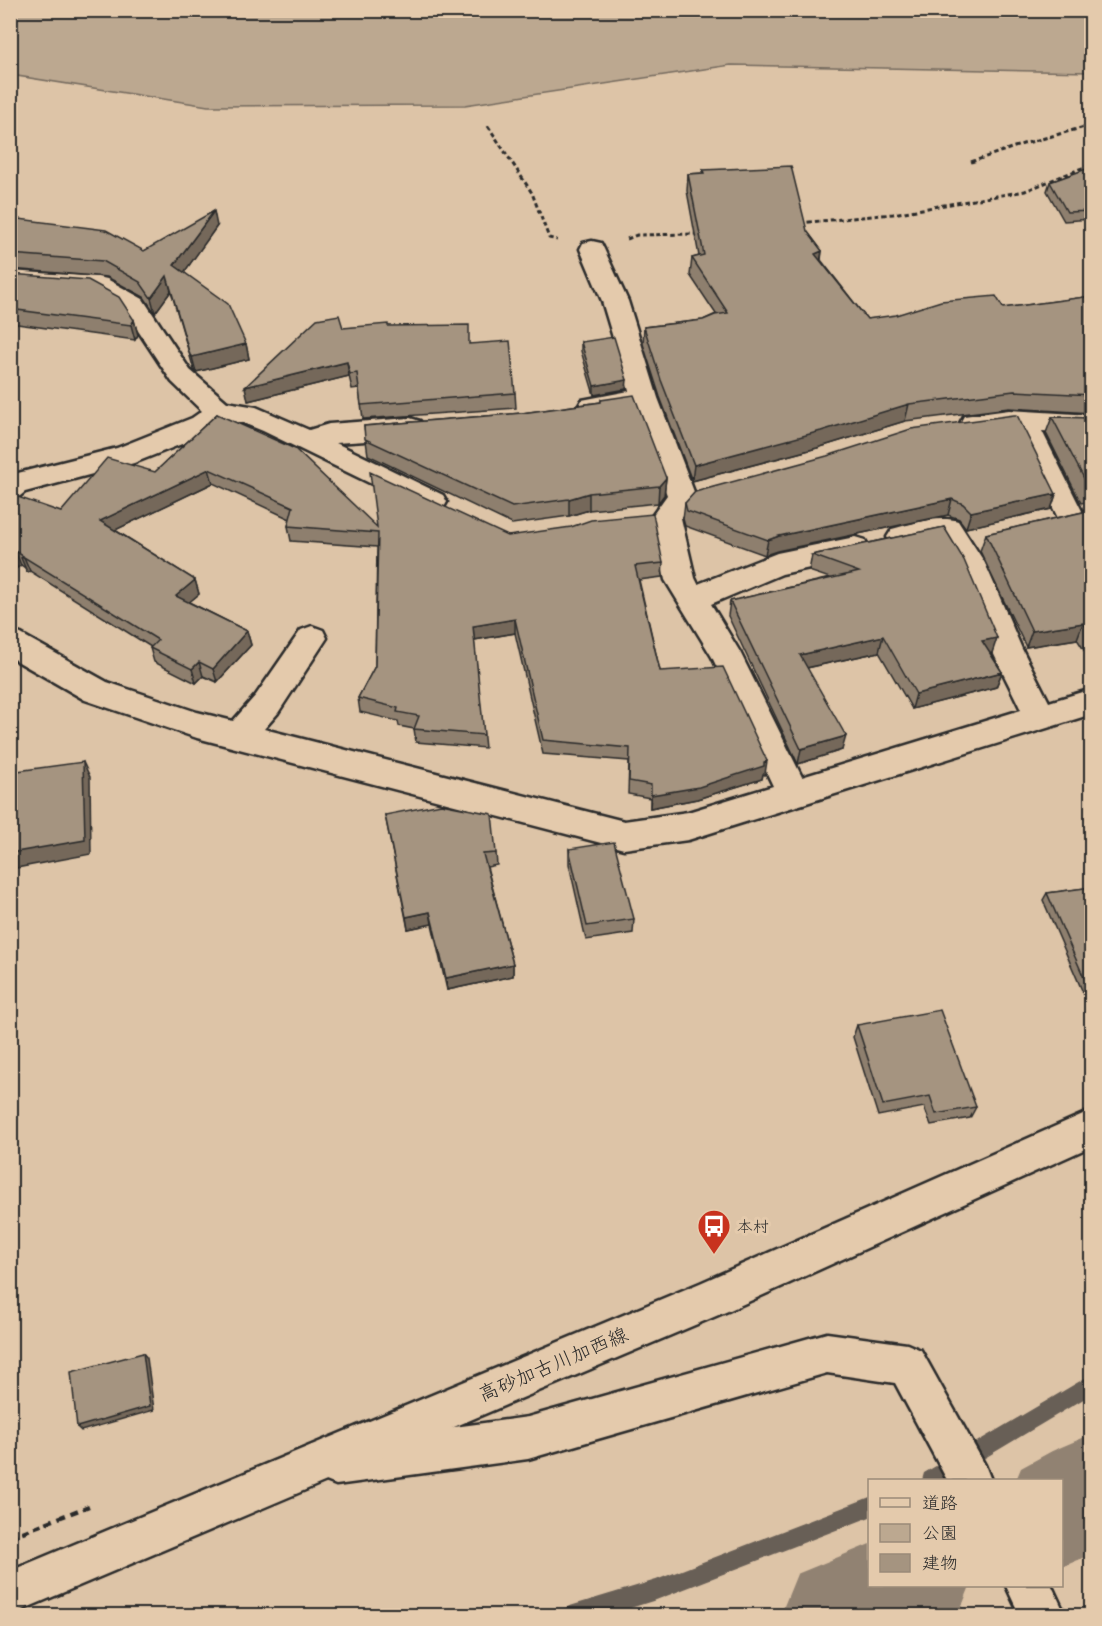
<svg xmlns="http://www.w3.org/2000/svg" width="1102" height="1626" viewBox="0 0 1102 1626" font-family="'Patrick Hand','Klee One',sans-serif">
  <rect width="100%" height="100%" fill="#ddc4a7"/>
  <filter id="ink" filterUnits="userSpaceOnUse"><feTurbulence type="fractalNoise" baseFrequency=".0167" numOctaves="2"/><feDisplacementMap in="SourceGraphic" scale="12" xChannelSelector="R" yChannelSelector="G"/><feConvolveMatrix kernelMatrix="1 2 1 2 8 2 1 2 1" color-interpolation-filters="sRGB"/></filter>
  <g filter="url(#ink)">
    <path fill="#bca890" stroke="#746a5e" stroke-width="1.5" d="M10 11H1091V72L731 65 465 105 208 106 11 75Z"/>
    <g fill="none" stroke-linecap="round" stroke-linejoin="round">
      <path fill="#685f56" fill-rule="evenodd" d="M1092 1374V1394L948 1480H922L924 1473Z
        M870 1497V1517L656 1600 605 1616H560L563 1609 570 1606 656 1580Z"/>
      <path fill="#918272" fill-rule="evenodd" d="M1092 1434V1554L1062 1567V1480H1016L1021 1468 1052 1451Z
        M870 1544V1586H970L958 1616H780L797 1574Z"/>
      <defs>
        <path id="minor" d="M592 241 601 243 604 249 628 301 658 398 696 497 681 518 695 578 698 584 777 553 855 537 865 540 870 548 865 556 782 574 711 604 740 652 802 777 1021 710C1010 686 997 663 987 638 973 605 963 570 941 540L902 548 892 545 887 537 892 529C911 524 939 515 958 521L985 563 1022 649 1049 702 1092 689V714L688 840 624 849 197 738 85 700 10 657V630L21 634 107 682 197 712 233 721 256 695 301 630 312 626 323 630 327 638 278 713 264 729 624 821 688 812 773 786 712 657 665 580 652 516 667 495 635 409 592 416 582 414 578 407 582 400 629 391 602 301 580 249 583 243Z
          M10 271 98 277 107 279 143 299 190 370 227 402 256 407 309 430 329 424 410 418 420 421 424 428 420 435 410 438 336 443 443 495 447 502 443 509 433 512 423 509 263 431 243 423 225 421 212 432 134 463 25 492 20 496 10 499V475L117 448 192 418 202 411 172 382 125 311 93 293 10 287Z
          M1009 410 1092 415V434L1042 431 1085 517 1081 524 1071 527 1061 524 1014 429 974 432 964 430 960 423 964 416Z
          M827 1333 907 1344 921 1350 985 1465 991 1480H947L895 1383 827 1373 528 1459 336 1485 321 1479 315 1464 321 1449 336 1443 528 1417Z
          M1006 1586H1052L1066 1616H1020Z"/>
        <path id="major" d="M1092 1110V1146L728 1311 10 1615V1571L700 1283Z"/>
      </defs>
      <use href="#minor" stroke="#2b2b2b" stroke-width="5"/>
      <use href="#major" stroke="#2b2b2b" stroke-width="5"/>
      <path stroke="#2b2b2b" stroke-width="3" stroke-dasharray="4.5 3" stroke-linecap="butt" d="M488 126 532 193 549 238 557 240
        M971 162 1023 144 1092 125
        M800 223 893 214 1025 191 1092 164
        M627 239 637 235 697 234"/>
      <path stroke="#2b2b2b" stroke-width="4.5" stroke-dasharray="8 5" stroke-linecap="butt" d="M10 1537 89 1506"/>
      <use href="#minor" fill="#e4caac" fill-rule="evenodd"/>
      <use href="#major" fill="#e4caac" fill-rule="evenodd"/>
    </g>
    <path fill="#8e7f6e" stroke="#2b2b2b" stroke-width="1.5" d="M1092 167V219L1064 221 1047 191 1050 182Z
      M703 170 807 231 822 251 821 260 867 319 1003 308 1092 296V413L1009 408 905 421 817 448 692 481 660 397 643 344 644 327 703 320 716 314 690 275 692 258 699 256 687 191 688 174 703 173Z
      M217 226 184 272 246 344 249 359 196 372 194 370 171 291 155 313 144 297 107 277 10 269V231L144 251Z
      M10 274 134 320 138 335 135 340 10 323Z
      M388 326 470 344 515 393 516 408 363 419 359 388 352 389 349 376 248 401 343 328Z
      M581 342 626 389 594 395 581 351Z
      M601 400 666 478 664 495 658 503 589 510 569 516 512 524 368 455 364 426 522 413 601 402Z
      M217 414 377 527 508 536 663 563 662 577 639 580 660 671 765 774H763L762 779 697 799 650 808V798L628 794 629 761 543 754 515 633 474 640 485 748 416 742 414 729 399 726 398 721 360 712 358 698 375 666 377 547 291 541 288 526 290 519 213 483 115 530 195 580 199 594 189 602 247 631 251 645 217 682 203 676 196 683 154 662 150 648 151 647 30 571 27 572 25 568 21 565 17 568 10 566V504L61 512 155 472Z
      M1052 417 1092 418V501L1081 503 1046 433Z
      M1056 494 1051 509 966 528 959 519 948 515 777 551 765 555 685 526 683 519 685 503Z
      M1092 510V647L1084 650 1077 639 1026 647 980 551 986 534Z
      M944 527 992 653H990L1002 672 996 687 912 709 879 652 807 668 842 750 798 764 728 616 730 601 830 578 809 571 812 555Z
      M385 815 496 853 497 865 487 867 513 964V976L447 990 432 924 408 929Z
      M569 849 634 919 633 933 586 940 569 864Z
      M1092 887V1003L1088 1004 1043 900 1047 893Z
      M857 1025 976 1107 970 1118 931 1125 924 1107 878 1116 853 1037Z"/>
    <path fill="#74685a" stroke="#2b2b2b" stroke-width="1.5" d="M214 211 217 226 178 281 174 265Z
      M822 251 819 268 815 254Z
      M167 276 171 291 155 313 151 298Z
      M134 320 138 335 135 340 131 325Z
      M246 344 249 359 196 372 192 357Z
      M347 362 349 376 248 401 245 387Z
      M627 380 626 389 594 395V386Z
      M909 404 905 421 817 448 692 481 694 465Z
      M209 469 213 483 105 535 100 521Z
      M666 478 664 495 658 503 659 486Z
      M589 493V510L569 516V499Z
      M1056 494 1051 509 966 528 971 512Z
      M952 499 948 515 777 551 765 555 768 540 779 536Z
      M15 551 21 565 17 568 11 554Z
      M24 557 30 571 27 572 21 558Z
      M195 580 199 594 180 610 176 596Z
      M515 619V633L474 640 473 626Z
      M1083 623 1077 639 1026 647 1032 631Z
      M247 631 251 645 217 682 213 669Z
      M1092 633V647L1084 650 1091 634Z
      M883 636 879 652 797 670 800 655Z
      M997 638 992 653 977 656 982 641Z
      M199 662 203 676 196 683 192 669Z
      M1002 672 996 687 912 709 916 694Z
      M846 736 842 750 798 764 801 749Z
      M767 761 765 774H763L762 779 697 799 650 808 651 795Z
      M83 762 90 777 91 854 11 869 10 853Z
      M430 912 432 924 408 929 406 917Z
      M513 964V976L447 990 446 978Z
      M143 1353 147 1358 154 1410 81 1431 77 1427Z"/>
    <path fill="#a59480" stroke="#2b2b2b" stroke-width="1.5" d="M791 166 807 231 822 251 815 254 867 319 896 315 941 301 996 296 1003 308 1092 296V395L1014 391 909 404 821 431 694 465 661 380 644 327 703 320 715 315 728 313 692 258 704 255 688 174 704 173 703 170Z
      M1092 167V211L1067 212 1050 182Z
      M214 211 174 265 228 304 246 344 192 357 190 355 167 276 151 298 140 282 103 261 10 254V231L19 219 106 230 144 251Z
      M10 274 88 280 119 297 134 320 131 325 10 309Z
      M339 315 343 328 388 324V326L469 325V344L510 341 515 393 361 405 357 373 350 374 347 362 245 387 317 319Z
      M614 337 627 380 594 386 581 342Z
      M634 395 666 478 659 486 589 493 569 499 512 507 365 439 364 426 522 413 601 402V400Z
      M217 414 295 449 377 527 370 472 508 536 571 527 591 520 653 514 663 563 635 566 660 671 723 667 767 761 764 762V766L699 787 651 795V785L629 781 630 748 543 740 515 619 473 626 484 735 414 729 419 716 397 712 398 708 358 698 375 666 378 533 288 526 293 507 209 469 100 521 195 580 176 596 247 631 213 669 199 662 192 669 150 648 158 640 24 557 21 558 23 556 15 551 11 554H10V504L18 497 61 512 107 458 155 472Z
      M1014 415H1017L1056 494 971 512 963 504 952 499 779 536 768 540 687 511 685 503 695 492 827 456 911 429Z
      M1052 417 1092 418V485L1088 486Z
      M1092 510V633L1091 634 1083 623 1032 631 986 534Z
      M944 527 964 560 997 638 982 641 1002 672 916 694 883 636 800 655 846 736 801 749 730 601 859 572 812 555Z
      M83 762 85 840 10 853V772Z
      M441 804 492 814 496 853 483 854 513 964 446 978 430 912 406 917 385 815Z
      M614 842 634 919 587 926 569 849Z
      M1092 887V996L1047 893Z
      M940 1010 976 1107 936 1114 930 1096 883 1105 857 1025Z
      M143 1353 150 1406 77 1427 71 1372Z"/>
  </g>
  <defs>
    <symbol id="bus-pin" viewBox="-11 -11 22 30"><path d="M0 17L-7.5 6A9.5 9.5 0 1 1 7.5 6Z" fill="#c8321e" stroke="#e4caac"/><path d="M-5-6H5V4H4V6H2V4H-2V6H-4V4H-5ZM-3.5-4V0h7V-4ZM-3.5 1.2v1.5H-2V1.2ZM2 1.2v1.5H3.5V1.2Z" fill="#fff"/></symbol>
  </defs>
  <g fill-rule="evenodd">
    <use href="#bus-pin" x="695" y="1207" width="38" height="52"/>
  </g>
  <g text-anchor="middle" stroke-width="6" stroke-linejoin="round" paint-order="stroke">
    <g font-size="16" fill="#2b2b2b" stroke="#e4caac" text-anchor="start">
      <text x="737" y="1232">本村</text>
    </g>
    <g font-size="20" fill="#2b2b2b" stroke="#e4caac">
      <text transform="translate(553 1364) rotate(-23)" y="7">高砂加古川加西線</text>
    </g>
  </g>
  <rect width="1102" height="1626" fill="none" stroke="#e4caac" stroke-width="36"/>
  <rect x="18" y="18" width="1066" height="1590" fill="none" stroke="#2b2b2b" stroke-width="2" filter="url(#ink)"/>
  <rect x="868" y="1479" width="195" height="108" fill="#e4caac" stroke="#9a8a78" stroke-width="1.5"/>
  <rect x="880" y="1498" width="30" height="9" fill="#e4caac" stroke="#9a8a78" stroke-width="1.5"/>
  <text x="922" y="1509" font-size="18" fill="#2b2b2b">道路</text>
  <rect x="880" y="1524" width="30" height="18" fill="#bca890" stroke="#9a8a78" stroke-width="1.5"/>
  <text x="922" y="1539" font-size="18" fill="#2b2b2b">公園</text>
  <rect x="880" y="1554" width="30" height="18" fill="#a59480" stroke="#9a8a78" stroke-width="1.5"/>
  <text x="922" y="1569" font-size="18" fill="#2b2b2b">建物</text>
</svg>
